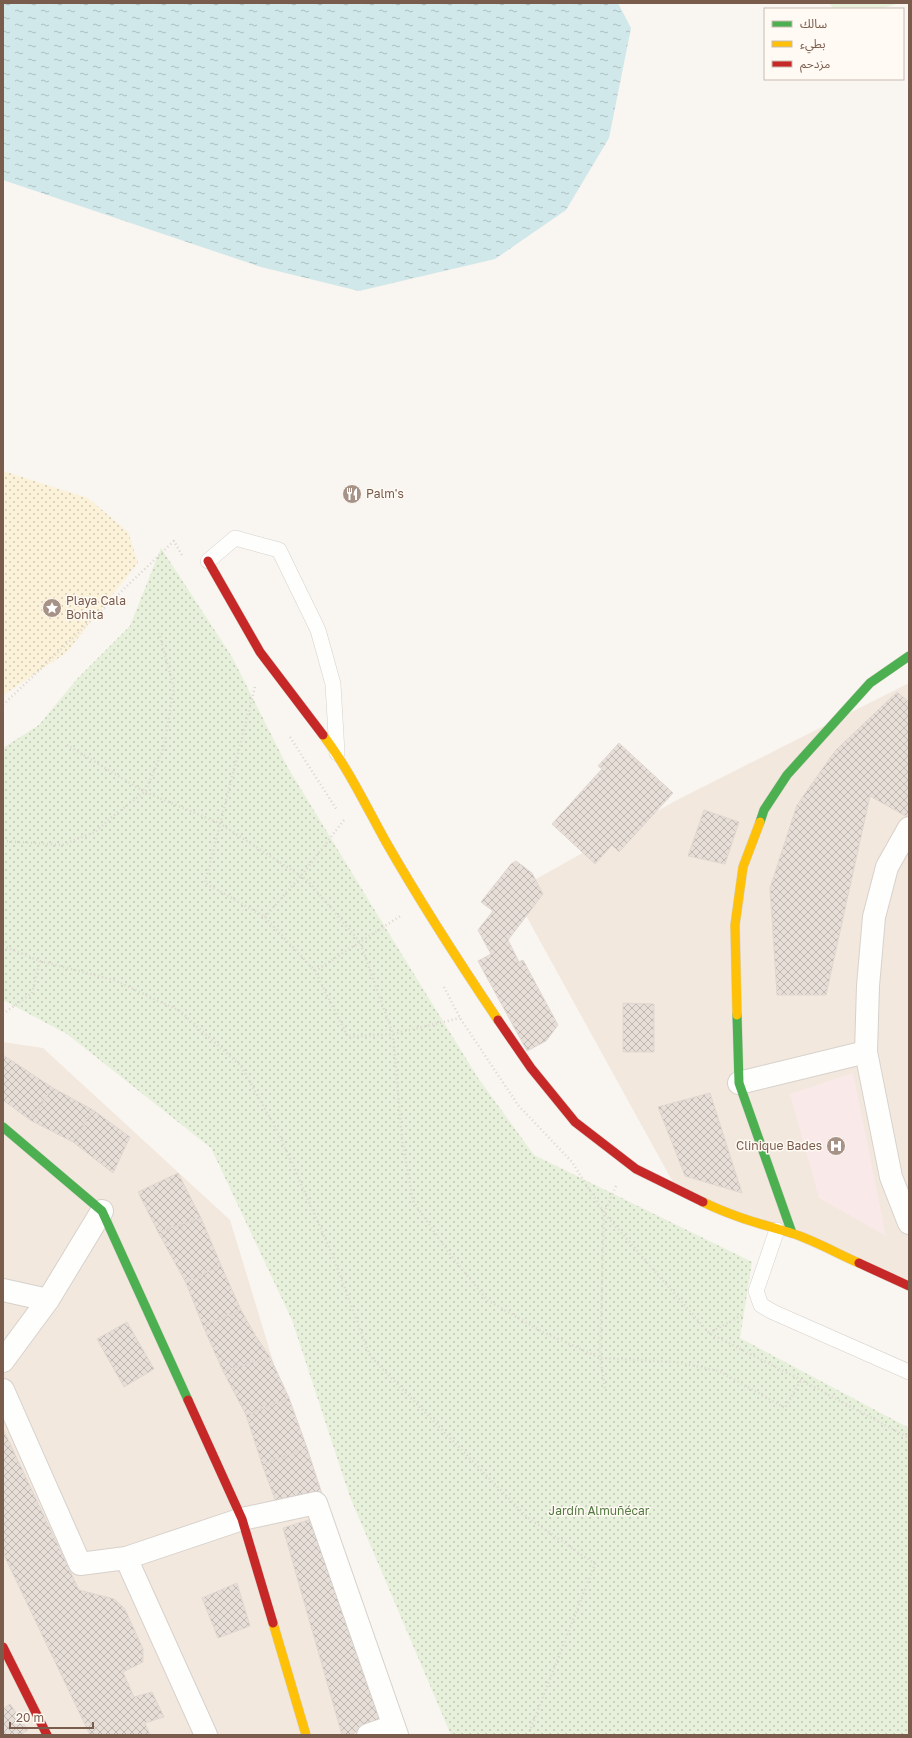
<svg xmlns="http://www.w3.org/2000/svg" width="912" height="1738" viewBox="0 0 912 1738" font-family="'Golos Text','Noto Sans Arabic',sans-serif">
  <defs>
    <pattern id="sand-dots" width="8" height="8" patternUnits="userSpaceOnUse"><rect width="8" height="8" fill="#fbf2d9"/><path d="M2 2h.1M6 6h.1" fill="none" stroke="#d0c7b2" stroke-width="1.8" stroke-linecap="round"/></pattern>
    <pattern id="park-dots" width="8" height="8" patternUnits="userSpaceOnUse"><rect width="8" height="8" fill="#e7f0db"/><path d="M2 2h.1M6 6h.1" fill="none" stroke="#c0c6b4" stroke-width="1.8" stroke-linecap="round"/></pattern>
    <pattern id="water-ripples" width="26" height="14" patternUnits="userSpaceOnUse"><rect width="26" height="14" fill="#d0e8ea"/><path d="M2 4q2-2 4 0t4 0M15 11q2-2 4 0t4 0" fill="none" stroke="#aebfc0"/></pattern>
    <pattern id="building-cross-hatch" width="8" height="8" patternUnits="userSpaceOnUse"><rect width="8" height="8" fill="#e6ded7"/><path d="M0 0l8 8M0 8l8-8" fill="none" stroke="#bfb7b1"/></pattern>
  </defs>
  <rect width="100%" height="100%" fill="#f9f5f0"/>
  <path fill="#f2e8de" d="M909 683V1291L674 1184 513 892 677 800Z
    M3 1042 43 1048 230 1220 387 1735H3Z"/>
  <path fill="#fae9e9" d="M853 1073 886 1236 819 1198 790 1094Z"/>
  <path fill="#e7f0db" d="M829 3H899L881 9H834Z"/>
  <path fill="url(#sand-dots)" d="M3 471 88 498 128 532 138 563 66 653 3 695Z"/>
  <path fill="url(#park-dots)" d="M161 548 232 657 288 768 388 932 478 1078 534 1155 752 1262 740 1338 909 1428V1735H451L350 1497 292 1320 211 1148 67 1034 3 1000V748L39 725 77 679 130 626Z"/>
  <path fill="url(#water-ripples)" d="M3 3H618L631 28 609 138 566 210 495 259 359 291 261 267 3 180Z"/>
  <path fill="url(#building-cross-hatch)" stroke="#e2d8d2" d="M897 692 909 702V818L870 796 826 995H777L770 888 797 805 835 751Z
    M619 743 673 793 619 852 612 845 595 864 552 824 602 769 598 766Z
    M704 810 739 822 725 864 688 856Z
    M516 861 532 873 543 894 508 940 519 962 523 960 558 1025 546 1041 527 1051 478 961 491 954 478 930 493 911 481 902 511 864Z
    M623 1003 654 1004V1052H623Z
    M3 1055 53 1088 30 1120 3 1100Z
    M53 1088 93 1110 73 1142 30 1120Z
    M710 1093 742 1193 685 1176 658 1107Z
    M93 1110 130 1137 113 1173 73 1142Z
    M178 1173 201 1218 158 1232 138 1192Z
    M201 1218 221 1265 186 1283 158 1232Z
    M221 1265 241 1310 203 1326 186 1283Z
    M241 1310 255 1335 270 1357 223 1371 203 1326Z
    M127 1322 154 1369 124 1387 97 1339Z
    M270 1357 289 1398 246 1415 223 1371Z
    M289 1398 307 1448 262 1464 246 1415Z
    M3 1429 79 1590 114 1599 125 1609 143 1649V1662L123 1672 134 1697 152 1692 164 1717 145 1723 150 1735H90L3 1553Z
    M307 1448 322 1494 277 1505 262 1464Z
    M318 1517 380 1718 350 1735H342L283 1528Z
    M237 1583 250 1626 218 1638 202 1598Z
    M10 1704 28 1730 20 1735H3V1709Z"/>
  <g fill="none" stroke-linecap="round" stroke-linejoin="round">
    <defs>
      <path id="lane" d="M208 561 235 538 279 550 318 630 333 684 337 753
        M777 1230 756 1291 761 1305 773 1312 909 1372"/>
      <path id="street" d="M909 828 887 867 874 917 868 986 866 1052 891 1177 909 1223
        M739 1083 866 1052
        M3 1290 48 1300
        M3 1361 48 1300 102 1211
        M3 1390 80 1564 126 1558 242 1519 316 1503 397 1735
        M126 1558 206 1735
        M368 1735 394 1726"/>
      <path id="fast" d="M760 822 764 810 787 775 870 683 909 656
        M737 1015 739 1083 792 1233
        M3 1127 102 1211 188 1400"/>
      <path id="slow" d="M323 735C348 768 366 806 386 842 421 903 459 962 498 1020
        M737 1015 735 925 743 867 760 822
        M703 1202C731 1216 761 1224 791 1233 812 1239 838 1254 859 1263
        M273 1623 306 1735"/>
      <path id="jam" d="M208 561 260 652 323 735
        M498 1020 531 1068 575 1122 636 1169 703 1202
        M859 1263 909 1286
        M188 1400 242 1519 273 1623
        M3 1647 47 1735"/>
    </defs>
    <use href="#lane" stroke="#d7d1cb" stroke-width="16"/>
    <use href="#street" stroke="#d7d1cb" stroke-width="24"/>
    <use href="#fast" stroke="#d9d2cb" stroke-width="10"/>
    <use href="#slow" stroke="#d9d2cb" stroke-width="10"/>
    <use href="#jam" stroke="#d9d2cb" stroke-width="10"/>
    <path stroke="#dcd5d0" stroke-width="2.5" stroke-dasharray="1 3" stroke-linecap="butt" d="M255 687 205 883 265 917 315 971 348 1037 393 1034 460 1018
      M3 705 174 541 183 557
      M290 737 337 810
      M67 745 145 792 219 823 301 876 307 880 360 942 393 1034 402 1139 413 1201 449 1253 487 1300 541 1331 600 1358 676 1362 719 1371 785 1408 801 1380
      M3 841 62 845 95 832 118 812 145 792 164 747 174 688 159 633
      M265 917 301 876 344 820
      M3 946 40 961 32 993 3 1014
      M40 961 114 980 180 1011 241 1066 279 1134 332 1254 370 1356 527 1517 595 1564 528 1735
      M315 971 402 915
      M444 987 460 1018 518 1105 572 1162 604 1213 709 1333 801 1380 909 1438
      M709 1333 742 1315
      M605 1388 600 1358 604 1213 616 1186"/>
    <use href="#lane" stroke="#fefefd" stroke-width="15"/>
    <use href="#street" stroke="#fefefd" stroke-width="22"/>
    <use href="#fast" stroke="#4caf50" stroke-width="9"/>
    <use href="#slow" stroke="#ffc107" stroke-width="9"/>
    <use href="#jam" stroke="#c62828" stroke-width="9"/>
  </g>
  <defs>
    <symbol id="restaurant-disc" viewBox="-11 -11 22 22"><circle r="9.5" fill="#a69286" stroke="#fffaf3"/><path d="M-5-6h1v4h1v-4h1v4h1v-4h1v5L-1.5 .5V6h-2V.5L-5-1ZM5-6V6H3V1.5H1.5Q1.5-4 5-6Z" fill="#fff"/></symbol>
    <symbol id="sight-disc" viewBox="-11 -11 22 22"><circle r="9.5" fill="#a69286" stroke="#fffaf3"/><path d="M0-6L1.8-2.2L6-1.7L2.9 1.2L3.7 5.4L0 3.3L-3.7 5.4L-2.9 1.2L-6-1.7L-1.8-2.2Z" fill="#fff"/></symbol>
    <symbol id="hospital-disc" viewBox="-11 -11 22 22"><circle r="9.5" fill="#a69286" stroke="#fffaf3"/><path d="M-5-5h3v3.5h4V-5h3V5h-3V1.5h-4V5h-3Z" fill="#fff"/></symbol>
  </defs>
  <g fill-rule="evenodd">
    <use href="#restaurant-disc" x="341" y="483" width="22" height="22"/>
    <use href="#sight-disc" x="41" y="597" width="22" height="22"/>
    <use href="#hospital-disc" x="825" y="1135" width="22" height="22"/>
  </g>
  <g text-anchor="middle" stroke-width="3" stroke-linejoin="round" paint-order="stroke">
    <g font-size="12" fill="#7a5c4d" stroke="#fffaf3" text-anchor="start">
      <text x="366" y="498">Palm's</text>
      <text x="66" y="605">Playa Cala<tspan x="66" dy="14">Bonita</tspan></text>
      <text x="822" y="1150" text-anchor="end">Clinique Bades</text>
    </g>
    <g font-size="12" fill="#537a41" stroke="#fffaf3">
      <text x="599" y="1515">Jardín Almuñécar</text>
    </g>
  </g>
  <rect width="912" height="1738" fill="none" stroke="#7a5c4d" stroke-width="8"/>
  <rect x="764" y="8" width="140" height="72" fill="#fffaf3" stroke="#cabbb1"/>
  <rect x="772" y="21" width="20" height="6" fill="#4caf50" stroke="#cabbb1"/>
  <text x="800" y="28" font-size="12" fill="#7a5c4d">سالك</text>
  <rect x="772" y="41" width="20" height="6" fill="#ffc107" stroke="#cabbb1"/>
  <text x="800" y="48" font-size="12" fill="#7a5c4d">بطيء</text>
  <rect x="772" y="61" width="20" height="6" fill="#c62828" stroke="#cabbb1"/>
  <text x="800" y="68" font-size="12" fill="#7a5c4d">مزدحم</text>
  <path d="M10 1722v6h83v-6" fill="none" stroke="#7a5c4d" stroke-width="2"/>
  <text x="16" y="1722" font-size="12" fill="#7a5c4d" stroke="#fffaf3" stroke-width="3" paint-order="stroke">20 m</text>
</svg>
